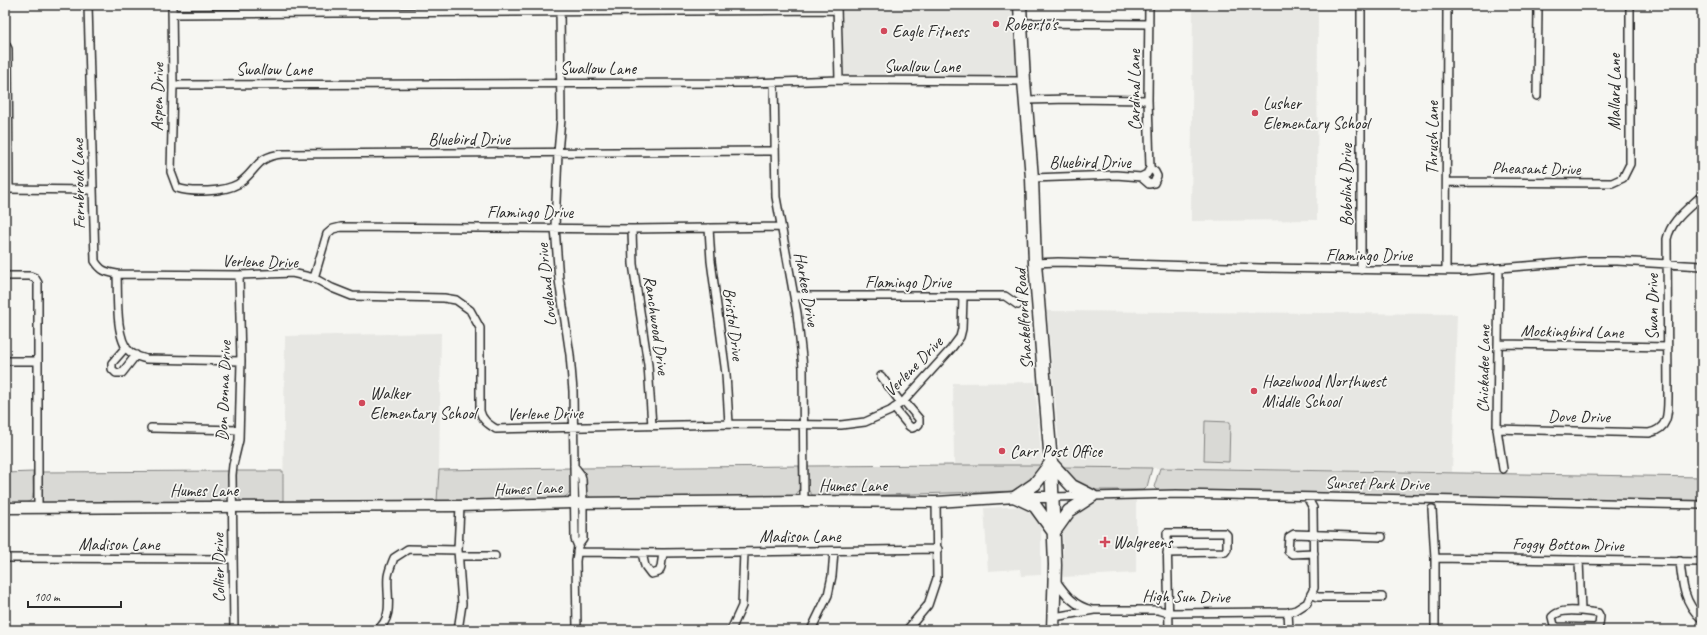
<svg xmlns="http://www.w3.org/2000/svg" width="1707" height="635" viewBox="0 0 1707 635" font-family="Caveat,sans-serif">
  <rect width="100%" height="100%" fill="#f6f6f2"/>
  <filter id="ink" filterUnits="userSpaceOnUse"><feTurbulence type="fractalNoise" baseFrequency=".025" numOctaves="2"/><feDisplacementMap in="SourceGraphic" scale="8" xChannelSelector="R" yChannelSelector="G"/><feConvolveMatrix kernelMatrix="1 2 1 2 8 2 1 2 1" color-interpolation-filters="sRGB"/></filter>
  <g filter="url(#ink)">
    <path fill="#e7e7e3" d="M843 5H1013L1016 76H843Z
      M1193 5H1318L1317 220 1191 221Z
      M1047 311 1457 314 1452 472 1061 467Z
      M441 333 439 470 437 501H283L285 336Z
      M1035 382 1042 465H954L953 383Z
      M1136 500V573L1063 577V523L1088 501Z
      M1026 506 1041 522V575L1021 576 1020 569 988 571 984 508Z"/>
    <path fill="#d9d9d5" stroke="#828280" d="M1205 421 1230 422 1229 462 1204 461Z
      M954 465H1042L1039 476 1016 491 817 497C804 494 807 477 807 466Z
      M799 466C800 477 803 491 793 497L593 499C580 492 586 481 581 468Z
      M1061 467 1152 468 1147 487 1144 490H1083Z
      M571 468 570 493 561 500 437 501 439 470Z
      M1160 468 1702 477V503L1163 491 1157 490 1154 487Z
      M229 471C229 483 233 500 219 502L42 503 40 499 39 472Z
      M235 471H283V501L245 502 240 500 236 493Z
      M33 472C33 504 38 503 5 504V473Z"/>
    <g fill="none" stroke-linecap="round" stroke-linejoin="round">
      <defs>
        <path id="street" d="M88 5 95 261C101 271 106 272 117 274L239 275 292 273 314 278 332 288 352 296 444 298 456 300 470 310 480 328V411C482 420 488 424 496 429L729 424 841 425 865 422 890 411 904 401 951 349 960 337 962 329 963 297
          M172 5 173 85 171 172 177 188C192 193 224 192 238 184 257 172 255 156 283 154L774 151
          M560 5 561 119 558 153 555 227 559 280 570 355 573 391 575 539 578 546
          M837 5 839 80
          M1361 5V270
          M172 14 837 10
          M1020 23 1149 24
          M5 43 8 49 9 189
          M774 83 776 197 797 313 803 367 804 501
          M173 85 746 83 839 80 1024 81
          M1537 96 1538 5
          M1026 100 1071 99 1148 100
          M1141 177 1149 184 1154 183 1157 176 1155 172 1150 168
          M1032 178 1116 175 1141 177 1147 174 1150 168 1148 100 1149 5
          M1447 182 1612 183 1623 178 1630 164V5
          M5 189 93 190
          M709 228 711 261 726 374 729 424
          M632 229 633 264 648 365 652 426
          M1035 263 1058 262 1262 268 1463 271 1585 261H1617L1702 266
          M1499 268 1497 429 1503 469
          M1446 270 1447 5
          M117 274C118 294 115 338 129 351 134 356 140 357 146 359L241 361
          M5 276H30L35 278 38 283V507
          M314 278 327 234 333 229 341 227 632 229 780 227
          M794 296H1005L1018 305
          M1499 344 1668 347
          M126 347 112 363V369L116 373H122L136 355
          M5 361H37
          M881 376 901 403
          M894 408 909 426 912 428 917 426 919 424V419L904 401
          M151 428 239 430
          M1497 429 1649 433C1668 429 1668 415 1668 398L1667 239C1671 220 1688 209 1702 195
          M574 466 581 475 582 479 583 502V539L578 546 576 561 577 630
          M1052 497 1176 494 1702 505
          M1432 509 1435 558V630
          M577 552 663 553 938 549
          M642 553 645 566 651 574 659 572 661 567 663 553
          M1167 553 1225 552 1227 549V535L1225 533H1167L1169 630
          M1314 553 1292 554 1288 551 1289 537 1294 534 1382 537
          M459 556H495
          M5 558 233 559
          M1435 558 1702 562
          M1579 560 1581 611
          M1680 561C1682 583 1684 604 1702 619
          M1056 581C1066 595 1074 606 1092 610
          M1311 594 1318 597H1382
          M1581 611 1598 613 1600 617 1599 625 1595 628 1557 627 1554 625 1552 617C1559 609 1572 611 1581 611Z
          M1288 612 1289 630
          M1054 617 1094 610H1158L1169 613 1288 612 1296 610 1307 603 1314 588 1313 508 1307 497
          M234 630 232 475 233 465 239 440 241 361 239 275
          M377 630C395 617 386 594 388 576 389 570 392 563 394 558L408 549 458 550
          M458 630 462 604 458 550 460 506
          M731 630 742 606 744 552
          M811 630 828 595 832 576 834 551
          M907 630 928 605 937 578 936 502"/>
        <path id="secondary" d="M5 508 460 506 574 503 804 501 936 502 1016 497H1052"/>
        <path id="primary" d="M1020 5 1024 81 1032 178 1035 263 1051 463 1055 565 1053 630
          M1051 463 1072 486 1092 496
          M1016 497 1035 506 1053 531
          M1016 497 1035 484 1051 463
          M1054 532 1069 511 1092 496"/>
      </defs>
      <use href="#street" stroke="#2b2b2b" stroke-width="10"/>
      <use href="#secondary" stroke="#2b2b2b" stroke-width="13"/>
      <use href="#primary" stroke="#2b2b2b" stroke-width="15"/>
      <use href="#street" stroke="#f6f6f2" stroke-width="7"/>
      <use href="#secondary" stroke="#f6f6f2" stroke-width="10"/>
      <use href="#primary" stroke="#f6f6f2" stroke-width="12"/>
    </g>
  </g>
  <g fill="#d1495b" stroke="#f6f6f2" stroke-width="1.5">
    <circle cx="996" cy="24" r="4"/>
    <circle cx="884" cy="31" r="4"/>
    <circle cx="1255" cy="113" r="4"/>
    <circle cx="1254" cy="391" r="4"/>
    <circle cx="362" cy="403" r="4"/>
    <circle cx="1002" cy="451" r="4"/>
    <path d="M1103 536h4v4h4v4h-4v4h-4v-4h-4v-4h4z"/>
  </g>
  <g text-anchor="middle" stroke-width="3.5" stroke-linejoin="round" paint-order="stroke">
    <g font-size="17" fill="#2b2b2b" stroke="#f6f6f2" text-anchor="start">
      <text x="1004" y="30">Roberto's</text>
      <text x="892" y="37">Eagle Fitness</text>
      <text x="1263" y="109">Lusher<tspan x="1263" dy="20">Elementary School</tspan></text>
      <text x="1262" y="387">Hazelwood Northwest<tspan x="1262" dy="20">Middle School</tspan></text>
      <text x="370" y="399">Walker<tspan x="370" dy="20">Elementary School</tspan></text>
      <text x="1010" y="457">Carr Post Office</text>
      <text x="1113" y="548">Walgreens</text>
    </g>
    <g font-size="17" fill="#2b2b2b" stroke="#f6f6f2">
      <text x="922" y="72">Swallow Lane</text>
      <text x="598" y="74">Swallow Lane</text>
      <text x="274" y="75">Swallow Lane</text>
      <text transform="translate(1134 90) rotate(-90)" y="6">Cardinal Lane</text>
      <text transform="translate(1614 92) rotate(-90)" y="6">Mallard Lane</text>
      <text transform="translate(157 97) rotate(-89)" y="6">Aspen Drive</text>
      <text transform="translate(1432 138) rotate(-90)" y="6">Thrush Lane</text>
      <text x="469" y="145">Bluebird Drive</text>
      <text x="1090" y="168">Bluebird Drive</text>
      <text transform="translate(1536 168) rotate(1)" y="6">Pheasant Drive</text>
      <text transform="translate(78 184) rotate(-91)" y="6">Fernbrook Lane</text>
      <text transform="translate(1346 185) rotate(-90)" y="6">Bobolink Drive</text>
      <text x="530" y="218">Flamingo Drive</text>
      <text x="1369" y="261">Flamingo Drive</text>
      <text transform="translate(260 261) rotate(1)" y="6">Verlene Drive</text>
      <text x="908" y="288">Flamingo Drive</text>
      <text transform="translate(546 285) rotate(-96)" y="6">Loveland Drive</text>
      <text transform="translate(807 289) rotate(80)" y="6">Harkee Drive</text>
      <text transform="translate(1652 307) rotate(-90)" y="6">Swan Drive</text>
      <text transform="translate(1023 319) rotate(-94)" y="6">Shackelford Road</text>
      <text transform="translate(734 324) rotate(83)" y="6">Bristol Drive</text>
      <text transform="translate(657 325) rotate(82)" y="6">Ranchwood Drive</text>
      <text transform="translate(1572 331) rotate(1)" y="6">Mockingbird Lane</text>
      <text transform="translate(913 366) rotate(-46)" y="6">Verlene Drive</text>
      <text transform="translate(1483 369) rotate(-89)" y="6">Chickadee Lane</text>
      <text transform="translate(223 391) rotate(-88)" y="6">Don Donna Drive</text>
      <text transform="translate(545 413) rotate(-1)" y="6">Verlene Drive</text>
      <text transform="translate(1579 416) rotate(1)" y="6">Dove Drive</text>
      <text transform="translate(1377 483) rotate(1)" y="6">Sunset Park Drive</text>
      <text x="853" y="491">Humes Lane</text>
      <text transform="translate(528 488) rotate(-2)" y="6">Humes Lane</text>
      <text x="204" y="496">Humes Lane</text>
      <text x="800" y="542">Madison Lane</text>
      <text x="119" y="550">Madison Lane</text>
      <text transform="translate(1568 544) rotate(1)" y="6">Foggy Bottom Drive</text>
      <text transform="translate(218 568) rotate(-91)" y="6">Collier Drive</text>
      <text transform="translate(1186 596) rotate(1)" y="6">High Sun Drive</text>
    </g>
  </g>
  <rect width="1707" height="635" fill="none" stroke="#f6f6f2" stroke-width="20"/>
  <rect x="10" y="10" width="1687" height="615" fill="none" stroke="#2b2b2b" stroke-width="1.5" filter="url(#ink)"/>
  <path d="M28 601v6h93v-6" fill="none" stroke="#2b2b2b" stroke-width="2"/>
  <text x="34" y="601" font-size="12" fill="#2b2b2b" stroke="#f6f6f2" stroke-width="3" paint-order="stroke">100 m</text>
</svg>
